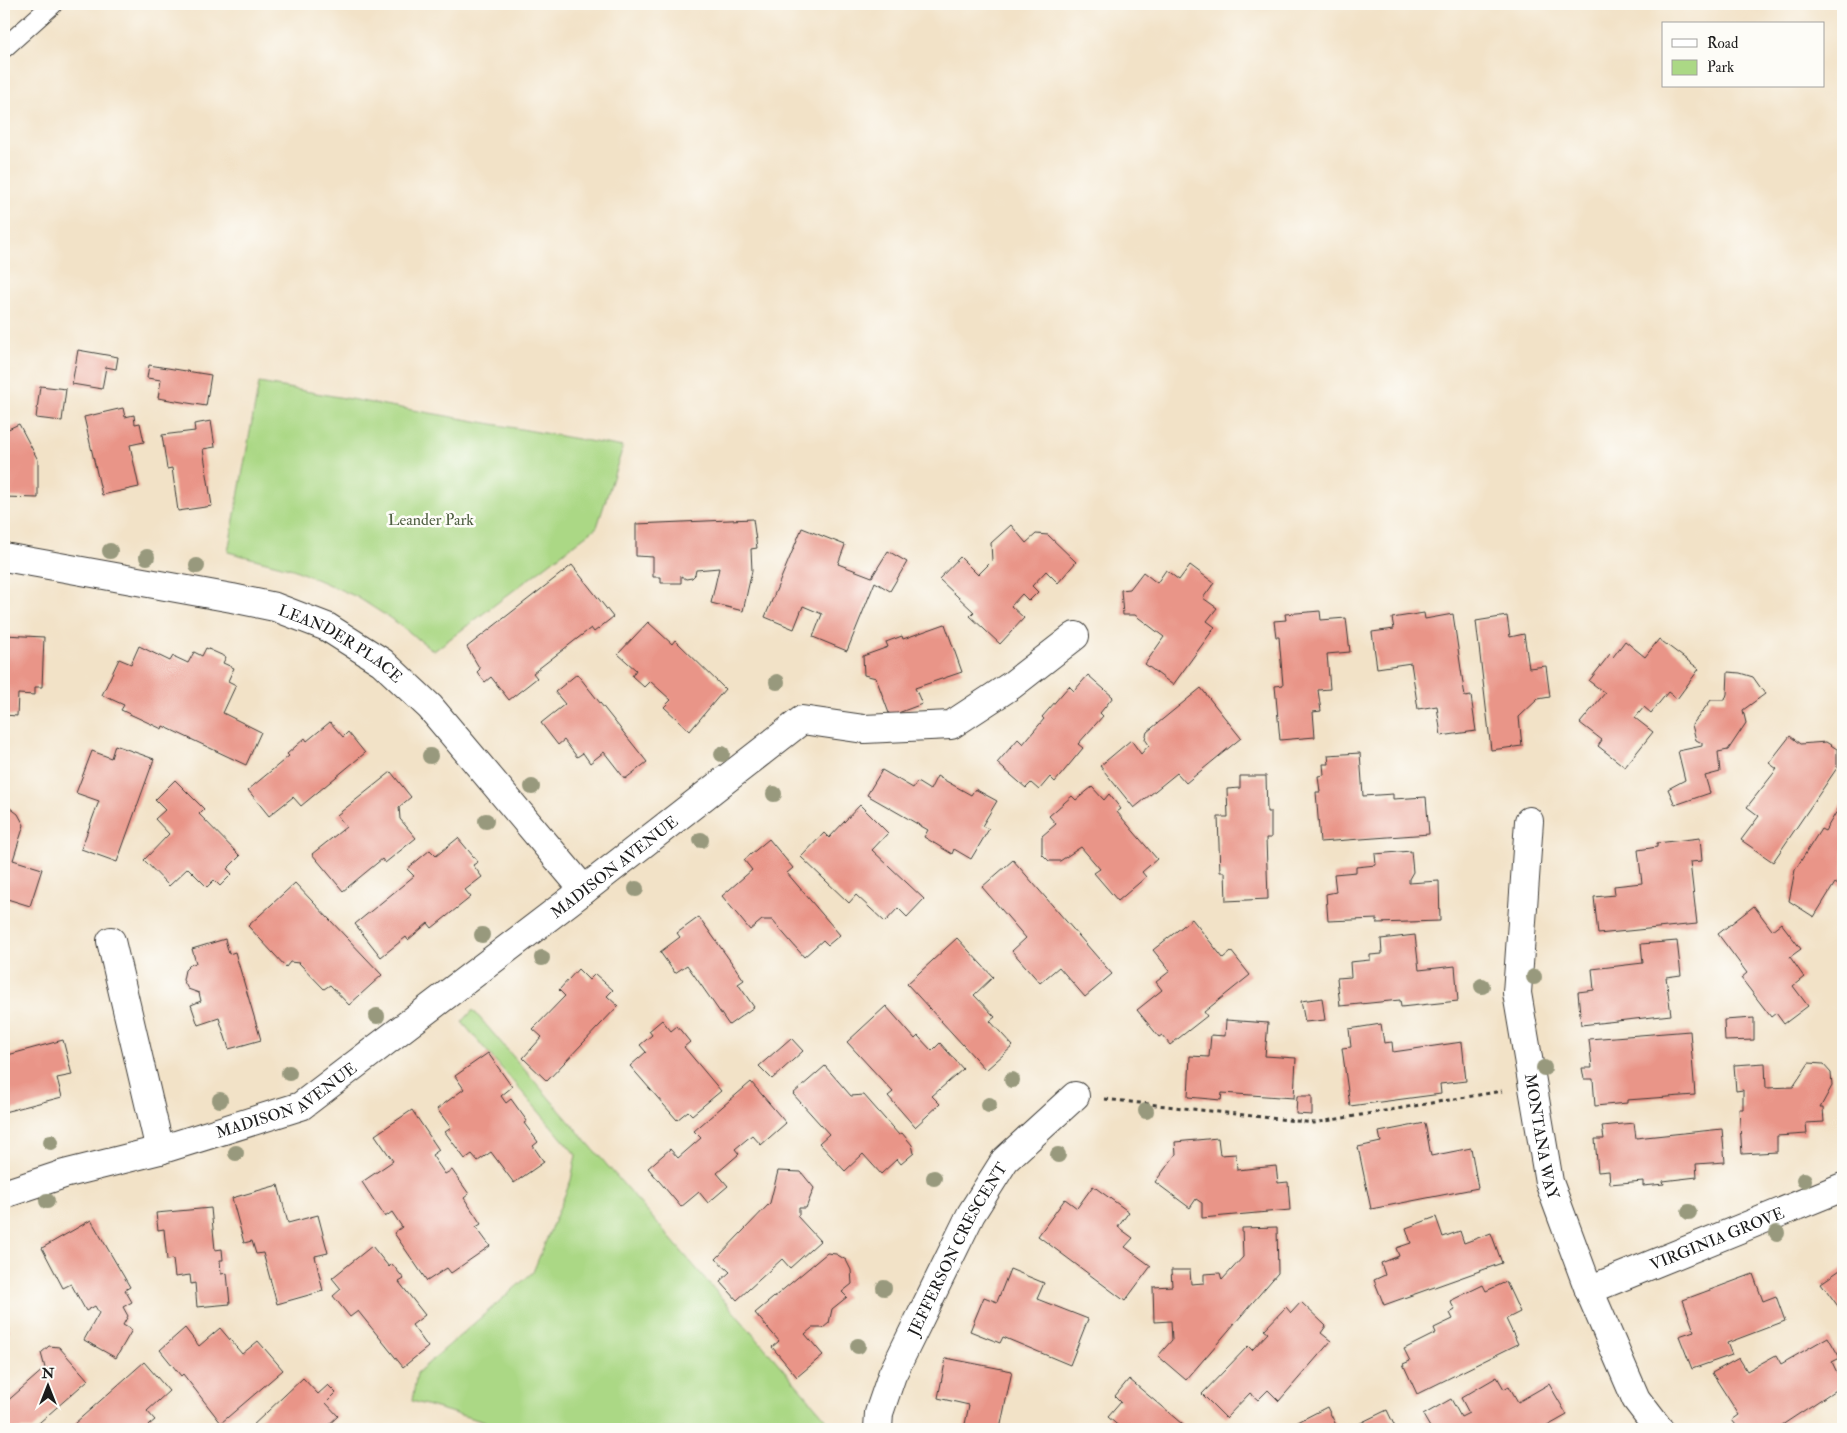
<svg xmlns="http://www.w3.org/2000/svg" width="1847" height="1433" viewBox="0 0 1847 1433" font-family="'IM FELL Double Pica',serif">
  <rect width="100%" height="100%" fill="#fdfcf7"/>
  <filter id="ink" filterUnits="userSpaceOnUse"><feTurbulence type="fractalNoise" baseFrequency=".02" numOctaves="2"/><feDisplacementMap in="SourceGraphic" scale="10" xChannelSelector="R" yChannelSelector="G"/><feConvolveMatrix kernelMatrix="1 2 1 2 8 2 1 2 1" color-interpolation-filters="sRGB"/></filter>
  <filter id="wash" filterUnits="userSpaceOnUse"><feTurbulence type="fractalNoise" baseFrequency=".0096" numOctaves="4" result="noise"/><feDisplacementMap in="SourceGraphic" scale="20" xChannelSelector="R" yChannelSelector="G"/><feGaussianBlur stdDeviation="1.12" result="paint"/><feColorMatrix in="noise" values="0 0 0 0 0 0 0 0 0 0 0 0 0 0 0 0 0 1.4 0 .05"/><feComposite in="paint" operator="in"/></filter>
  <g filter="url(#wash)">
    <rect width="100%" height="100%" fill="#f2e2c7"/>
    <path fill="#abd885" stroke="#647a50" d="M259 383 623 447 597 527 434 651 396 622 357 597 293 569 228 552Z
      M473 1010 828 1421 827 1429H494L488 1423 412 1401 417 1373 533 1272 571 1180 576 1155 462 1022Z"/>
    <g id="blocks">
      <path fill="#e99588" d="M78 350 118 357 116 369 106 367 102 389 72 384Z
        M149 365 211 375 206 406 158 398 161 380 147 378Z
        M40 386 66 389 62 421 36 418Z
        M123 408 125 417 134 415 135 424 140 423 144 442 130 445 139 487 102 495 84 417Z
        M211 421 215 447 203 449 212 506 178 511 172 468 167 469 162 435 195 431 194 424Z
        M19 424 38 460V498L4 497V431Z
        M753 519 757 548 751 549 752 571 743 611 711 603 719 568 696 570 695 575 692 578 686 579 681 576V583H661V577H653V557L636 556V524Z
        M1011 525 1026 543 1036 534 1048 535 1076 562 1058 583 1046 571 1032 586 1038 592 1029 601 1022 594 1011 606 1024 618 1000 644 970 616 974 612 939 579 960 557 978 575 992 561 991 543Z
        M802 528 845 545 838 564 872 577 888 551 907 562 890 591 875 582 847 651 813 637 822 614 803 606 794 629 765 617Z
        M572 565 613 617 594 632 591 628 533 673 537 678 509 700 491 677 485 682 477 672 480 669 467 647Z
        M1190 565 1214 583 1203 598 1217 608 1207 621 1215 627 1173 685 1145 664 1164 637 1135 615H1123L1121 590 1130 589 1143 572 1157 583 1166 570 1179 580Z
        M1320 611 1321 620 1346 618 1350 652 1327 654 1330 689 1318 690 1321 711 1313 712 1315 737 1280 740 1275 686 1283 685 1279 637H1276L1274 621 1286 620 1285 614Z
        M1424 613 1425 619 1453 614 1465 697 1471 696 1476 731 1441 736 1437 706 1418 709 1411 663 1377 668 1372 632 1394 629 1392 618Z
        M1507 616 1510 637 1524 634 1529 668 1546 666 1550 697 1538 699 1519 717 1522 746 1491 750 1476 621Z
        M648 622 672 644 675 640 725 689 690 731 664 707 671 700 650 681 644 687 632 676 636 670 618 654Z
        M945 624 962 672 915 688 922 704 890 716 876 678 864 675 863 656 888 647 886 642 902 636 903 639Z
        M4 635 44 637 42 687H35V695L18 694 17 716 4 715Z
        M1659 639 1699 669 1677 699 1668 692 1651 713 1644 707 1635 718 1653 732 1625 767 1598 746 1602 740 1580 723 1605 693 1589 681 1610 654 1613 657 1625 641 1645 657Z
        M139 646 170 661 173 656 188 663 194 652 202 656 206 648 226 657 223 663 234 668 228 681 236 685 223 713 261 732 246 765 163 726 162 729 121 710 124 705 102 695 119 659 131 664Z
        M1728 672 1740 673 1753 677 1765 694 1743 710 1746 723 1728 750 1718 752 1720 772 1705 776 1710 793 1675 805 1668 789 1685 780 1678 751 1702 746V743L1696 740 1692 725 1711 700H1725L1727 694Z
        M577 674 647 762 625 779 604 752 590 763 583 753 577 757 564 740 558 745 541 723 565 704 555 692Z
        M1088 675 1113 697 1100 713 1103 716 1078 744 1083 748 1055 782 1050 777 1039 790 1031 783 1026 788 997 763 1018 739 1023 744 1044 719 1042 717 1069 686 1074 691Z
        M1201 688 1241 738 1186 783 1177 773 1134 808 1100 766 1131 740 1141 754 1149 745 1145 739 1147 732Z
        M330 722 343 737 348 732 365 753 301 806 293 797 269 816 248 790 289 756 287 754 305 738 307 741Z
        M1790 736 1800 744 1826 742 1837 749V768L1773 862 1741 840 1759 816 1747 807 1777 769 1769 763Z
        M115 745 154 759 117 862 81 849 99 801 76 793 92 751 111 758Z
        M1360 753 1363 796 1393 794V799L1426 797 1429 834 1320 842 1316 792H1320L1318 776 1324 775 1323 764H1329L1328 755Z
        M882 770 913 788 917 782 930 790 937 776 971 795 975 789 997 801 982 826 989 829 971 859 954 849 952 854 924 837 928 830 867 795Z
        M391 772 411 797 399 807 400 819 416 838 385 863 382 859 343 891 312 854 346 827 337 815Z
        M1240 776H1266L1267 812H1271V838H1266L1268 899 1226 901 1225 872H1220L1218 817H1228L1227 789 1240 788Z
        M175 780 204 809 199 814 240 856 227 869 232 874 220 886 214 880 207 887 188 868 169 886 144 860 169 834 155 819 165 810 155 800Z
        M1092 787 1104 800 1109 794 1121 809 1117 812 1157 859 1142 872 1146 877 1118 901 1094 873 1100 869 1081 847 1060 861H1049L1042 854V836L1056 824 1049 816 1072 796 1076 800Z
        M1843 801V888L1835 883 1814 917 1789 901 1795 870 1821 829 1825 831Z
        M860 805 888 833 872 850 924 899 907 917 898 908 885 922 856 895 849 903 801 857 824 833 829 838Z
        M4 807 10 808 18 814 24 825 13 860 42 869 30 906 4 898Z
        M458 838 478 862 473 865 482 877 465 890 471 897 432 928 428 923 408 940 406 937 381 957 355 924 414 876 407 869 430 850 436 856Z
        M1700 838 1702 861 1690 862 1697 924 1598 934 1594 897 1615 895 1614 886 1642 883 1638 850 1657 847V843Z
        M769 839 793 868 787 873 840 935 828 945 823 940 804 957 772 920H762L750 930 722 896 752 870 744 860Z
        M1411 851 1413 872 1409 879V883L1439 881 1440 921 1377 923V919L1328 921 1326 894 1336 892 1334 874 1356 872V867L1376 865 1375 854Z
        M1013 860 1112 974 1085 997 1059 967 1040 983 1012 951 1026 938 982 887Z
        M295 883 382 975 349 1005 330 985 324 989 299 963 290 962 286 967 248 926Z
        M1754 906 1772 930 1781 923 1801 949 1790 957 1804 977 1793 986 1808 1006 1784 1024 1776 1013 1771 1017 1741 978 1747 973 1718 934Z
        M699 917 744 980 738 984 754 1007 729 1025 687 965 675 973 660 952 680 937 677 933Z
        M1192 919 1223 958 1231 951 1250 975 1204 1012 1207 1016 1170 1045 1162 1035 1159 1037 1137 1010 1162 990 1156 982 1170 971 1153 950Z
        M4 928 7 940 4 953Z
        M1415 935 1419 970 1455 966 1458 1001 1401 1007 1400 1000 1340 1006 1337 978 1351 977 1350 962 1370 960V955L1382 954 1381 939Z
        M957 938 993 977 974 995 995 1017 990 1021 1013 1046 986 1070 907 984Z
        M225 939 229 954 235 952 261 1040 229 1049 219 1018 198 1025 191 1005 201 1001 199 993 188 989 183 980 185 970 190 965 196 963 192 949Z
        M1677 941 1681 975 1666 977 1671 1015 1581 1025 1578 992 1594 990 1592 969 1643 963 1641 944Z
        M578 969 589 980 595 974 613 990 607 996 618 1006 547 1081 523 1058 542 1037 533 1029 565 996 559 990Z
        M1322 998 1325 1020 1305 1022 1301 1001Z
        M886 1006 915 1039 918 1036 932 1051 940 1043 963 1069 932 1096 940 1104 915 1127 888 1096 893 1092 847 1042Z
        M1754 1018V1040L1725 1041 1724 1020Z
        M662 1020 671 1031 677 1026 690 1042 684 1047 721 1091 692 1115 688 1111 677 1120 630 1066 646 1052 640 1045 652 1035 649 1031Z
        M1226 1020 1268 1023 1265 1056 1296 1058 1294 1098 1222 1093 1221 1100 1188 1097 1190 1056 1209 1057 1211 1035 1225 1036Z
        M1381 1024 1384 1043 1392 1042 1393 1052 1462 1042 1466 1081 1440 1084 1441 1094 1350 1106 1342 1048 1351 1047 1349 1029Z
        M1690 1031 1695 1095 1627 1100V1103L1595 1106 1593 1079H1584L1582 1068H1592L1589 1039Z
        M791 1038 803 1051 772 1079 759 1066Z
        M63 1040 72 1075 57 1078 62 1097 4 1112V1056Z
        M488 1053 512 1087 501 1096 506 1103 511 1099 527 1121 524 1123 538 1142 533 1146 544 1162 514 1183 491 1152 478 1161 472 1154 465 1159 445 1132 451 1128 437 1109 464 1089 455 1076Z
        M1765 1063 1766 1088 1793 1087 1809 1063 1823 1064 1831 1073 1832 1086 1820 1108H1823L1824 1122 1806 1123 1807 1134 1777 1136V1152L1742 1154 1739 1109H1743V1090L1736 1091 1734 1065Z
        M825 1066 851 1096 864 1095 899 1135 902 1133 912 1145 914 1153 901 1164 897 1159 881 1174 863 1154 845 1171 819 1143 829 1134 793 1094Z
        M751 1082 786 1123 761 1145 752 1135 735 1149 739 1154 717 1173 728 1186 708 1203 699 1192 681 1207 648 1168 670 1149 678 1158 701 1138 694 1131Z
        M1297 1096H1312V1115L1296 1114Z
        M412 1110 439 1150 432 1155 445 1174 452 1170 469 1194 464 1198 481 1224 476 1227 490 1246 451 1273 447 1268 427 1281 394 1233 402 1227 392 1212 385 1217 362 1182 393 1161 375 1135Z
        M1425 1123 1431 1156 1471 1148 1478 1188 1371 1209 1358 1147 1381 1142 1379 1132Z
        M1634 1123 1636 1138 1722 1129 1725 1162 1696 1164 1697 1177 1663 1181 1664 1184 1643 1186V1181L1610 1184 1609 1171 1598 1172 1595 1139H1604L1602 1126Z
        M1218 1138 1220 1155 1236 1154 1237 1170 1276 1166 1278 1183 1288 1182 1290 1210 1202 1218V1203L1196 1199 1190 1208 1155 1182 1176 1154 1175 1142Z
        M778 1171 801 1172 814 1188 806 1208H799V1215L797 1216 820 1241 790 1268 782 1259 737 1300 720 1281 730 1272 716 1259 770 1203Z
        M278 1185 288 1223 318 1215 328 1253 315 1256 323 1291 277 1304 263 1253 256 1254 252 1241 244 1243 232 1198Z
        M1093 1186 1129 1212 1118 1227 1133 1238 1125 1247 1151 1266 1125 1301 1038 1236 1065 1199 1077 1208Z
        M211 1208 215 1250 222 1249 223 1260H220L221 1274 227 1273 230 1304 197 1307 195 1283 191 1284 190 1275 175 1277 173 1259 167 1260 164 1229 158 1230 156 1213Z
        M1436 1217 1443 1237 1460 1231 1464 1243 1491 1233 1502 1263 1384 1305 1374 1280 1385 1275 1381 1263 1399 1256 1396 1248 1411 1243 1406 1228Z
        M91 1220 130 1287 125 1290 132 1302 123 1307 128 1316 123 1325 132 1330 116 1358 84 1340 99 1313 95 1306 86 1311 71 1284 63 1288 42 1248Z
        M1277 1227 1278 1273 1186 1380 1158 1356 1172 1340 1171 1321 1154 1322 1153 1287 1172 1286 1171 1270H1190L1191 1284 1204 1283V1274L1220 1273 1222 1280 1243 1257 1242 1228Z
        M372 1246 389 1267 392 1264 404 1279 399 1282 425 1315 412 1325 428 1347 403 1367 358 1311 350 1317 333 1296 341 1289 332 1278Z
        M827 1253 836 1254 846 1260 851 1270 852 1284 842 1292 847 1297 832 1309 829 1323 823 1328H812L805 1334 823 1355 797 1377 772 1347 779 1341 755 1313Z
        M1843 1268V1313L1821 1283Z
        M1010 1269 1044 1283 1037 1299 1088 1319 1070 1365 1003 1337 1000 1343 970 1331 984 1297 997 1302Z
        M1753 1274 1763 1301 1776 1296 1785 1321 1727 1343 1732 1355 1692 1369 1679 1336 1694 1331 1683 1300Z
        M1506 1282 1520 1312 1506 1319 1518 1344 1417 1394 1403 1364 1410 1361 1404 1349 1436 1333 1434 1328 1453 1319 1450 1313 1455 1310 1450 1301 1483 1285 1486 1291Z
        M1301 1302 1326 1326 1321 1333 1331 1341 1279 1401 1268 1390 1258 1400 1250 1393 1226 1418 1202 1394 1248 1346 1252 1350 1268 1333 1264 1330 1286 1307 1291 1313Z
        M4 1322 10 1330 4 1335Z
        M185 1328 199 1346 220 1328 242 1354 258 1341 283 1370 221 1423 183 1374 181 1376 160 1350Z
        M1828 1337 1840 1358 1832 1362 1843 1385 1776 1429H1739L1732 1420 1739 1415 1712 1373 1739 1358 1747 1371 1776 1355 1781 1364Z
        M49 1346 59 1347 88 1380 32 1429H4V1404L45 1368 41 1353Z
        M946 1358 1012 1371 1000 1429H964L969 1405 938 1398Z
        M144 1362 169 1391 147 1411 155 1420 144 1429H79L74 1424Z
        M1497 1377 1504 1389 1509 1386 1518 1402 1549 1384 1567 1415 1542 1429H1431L1423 1415 1451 1399 1461 1417 1469 1413 1461 1398Z
        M303 1378 318 1394 328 1385 336 1393 326 1403 338 1416 324 1429H249Z
        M1129 1379 1188 1429H1122L1108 1417 1121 1402 1115 1396Z
        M1327 1407 1338 1429H1299L1296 1423Z
        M1387 1410 1396 1429H1348Z"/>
    </g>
  </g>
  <g filter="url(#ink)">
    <use href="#blocks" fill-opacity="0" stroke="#3c3a36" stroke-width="1"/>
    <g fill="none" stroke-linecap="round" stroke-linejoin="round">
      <defs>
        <path id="service" d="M4 48 53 4"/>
        <g id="minor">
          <path id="s1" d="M4 557 232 598 275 607 327 627 382 662 430 707 584 890"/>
          <path id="s2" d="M1529 821 1517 993 1549 1182 1589 1290 1636 1399 1659 1429"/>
          <path d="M111 941 160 1150"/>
          <path id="s3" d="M4 1194 64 1174 160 1150 301 1106 584 890 802 720 864 729 951 725 1012 685 1075 636"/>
          <path id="s4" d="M1589 1290 1843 1187"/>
          <path id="s5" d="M878 1429 879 1413 892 1375 971 1214 1005 1160 1075 1096"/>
        </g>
      </defs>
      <use href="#service" stroke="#3c3a36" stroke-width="21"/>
      <use href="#minor" stroke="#3c3a36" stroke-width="30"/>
      <path stroke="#3c3a36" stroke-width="3" stroke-dasharray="4 4" stroke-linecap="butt" d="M1105 1099 1314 1123 1502 1091"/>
      <use href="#service" stroke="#fff" stroke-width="19"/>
      <use href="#minor" stroke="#fff" stroke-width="28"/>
    </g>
    <g fill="#98997d">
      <circle cx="110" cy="551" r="8"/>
      <circle cx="147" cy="557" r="8"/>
      <circle cx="197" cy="566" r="8"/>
      <circle cx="777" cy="682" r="8"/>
      <circle cx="722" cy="754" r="8"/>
      <circle cx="430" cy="756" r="8"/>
      <circle cx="532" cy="787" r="8"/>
      <circle cx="774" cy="794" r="8"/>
      <circle cx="486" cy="821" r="8"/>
      <circle cx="701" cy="840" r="8"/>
      <circle cx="636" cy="889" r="8"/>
      <circle cx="482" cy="935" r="8"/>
      <circle cx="542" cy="958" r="8"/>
      <circle cx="1534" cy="977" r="8"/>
      <circle cx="1482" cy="986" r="8"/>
      <circle cx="377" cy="1016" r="8"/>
      <circle cx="1544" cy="1068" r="8"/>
      <circle cx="289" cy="1073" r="8"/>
      <circle cx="1012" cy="1080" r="8"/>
      <circle cx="220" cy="1100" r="8"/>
      <circle cx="989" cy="1105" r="8"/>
      <circle cx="1146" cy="1111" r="8"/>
      <circle cx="51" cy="1142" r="8"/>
      <circle cx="236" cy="1153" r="8"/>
      <circle cx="1058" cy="1155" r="8"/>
      <circle cx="934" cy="1178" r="8"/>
      <circle cx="1804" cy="1180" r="8"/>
      <circle cx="47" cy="1201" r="8"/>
      <circle cx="1689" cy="1212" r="8"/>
      <circle cx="1777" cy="1233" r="8"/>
      <circle cx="884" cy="1288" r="8"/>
      <circle cx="858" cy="1346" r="8"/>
    </g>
  </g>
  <g text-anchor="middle" stroke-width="5" stroke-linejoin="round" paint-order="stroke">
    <g font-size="16" fill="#4e5e41" stroke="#fdfcf7">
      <text x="431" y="525">Leander Park</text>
    </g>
    <g font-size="16" fill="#1c1c1c" stroke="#fdfcf7">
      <text dy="6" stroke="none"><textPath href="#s1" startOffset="351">LEANDER PLACE</textPath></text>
      <text dy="6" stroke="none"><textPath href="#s3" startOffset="704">MADISON AVENUE</textPath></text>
      <text dy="6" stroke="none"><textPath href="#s3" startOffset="299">MADISON AVENUE</textPath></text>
      <text dy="6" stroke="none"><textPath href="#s2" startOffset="318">MONTANA WAY</textPath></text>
      <text dy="6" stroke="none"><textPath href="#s4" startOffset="138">VIRGINIA GROVE</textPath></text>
      <text dy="6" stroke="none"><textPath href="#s5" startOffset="198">JEFFERSON CRESCENT</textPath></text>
    </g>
  </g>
  <rect width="1847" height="1433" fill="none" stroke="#fdfcf7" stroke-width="20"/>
  <rect x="1662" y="22" width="162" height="65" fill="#fdfcf7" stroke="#a3a29f"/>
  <rect x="1672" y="39" width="25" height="8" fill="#ffffff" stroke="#a3a29f"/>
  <text x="1707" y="48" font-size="15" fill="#1c1c1c">Road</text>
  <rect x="1672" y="60" width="25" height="15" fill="#abd885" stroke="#a3a29f"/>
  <text x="1707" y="72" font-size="15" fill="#1c1c1c">Park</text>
  <g transform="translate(48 1386)" stroke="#fdfcf7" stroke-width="4" paint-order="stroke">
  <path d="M0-4L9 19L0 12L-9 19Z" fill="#1c1c1c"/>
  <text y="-8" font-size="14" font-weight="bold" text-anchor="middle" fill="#1c1c1c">N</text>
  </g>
</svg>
